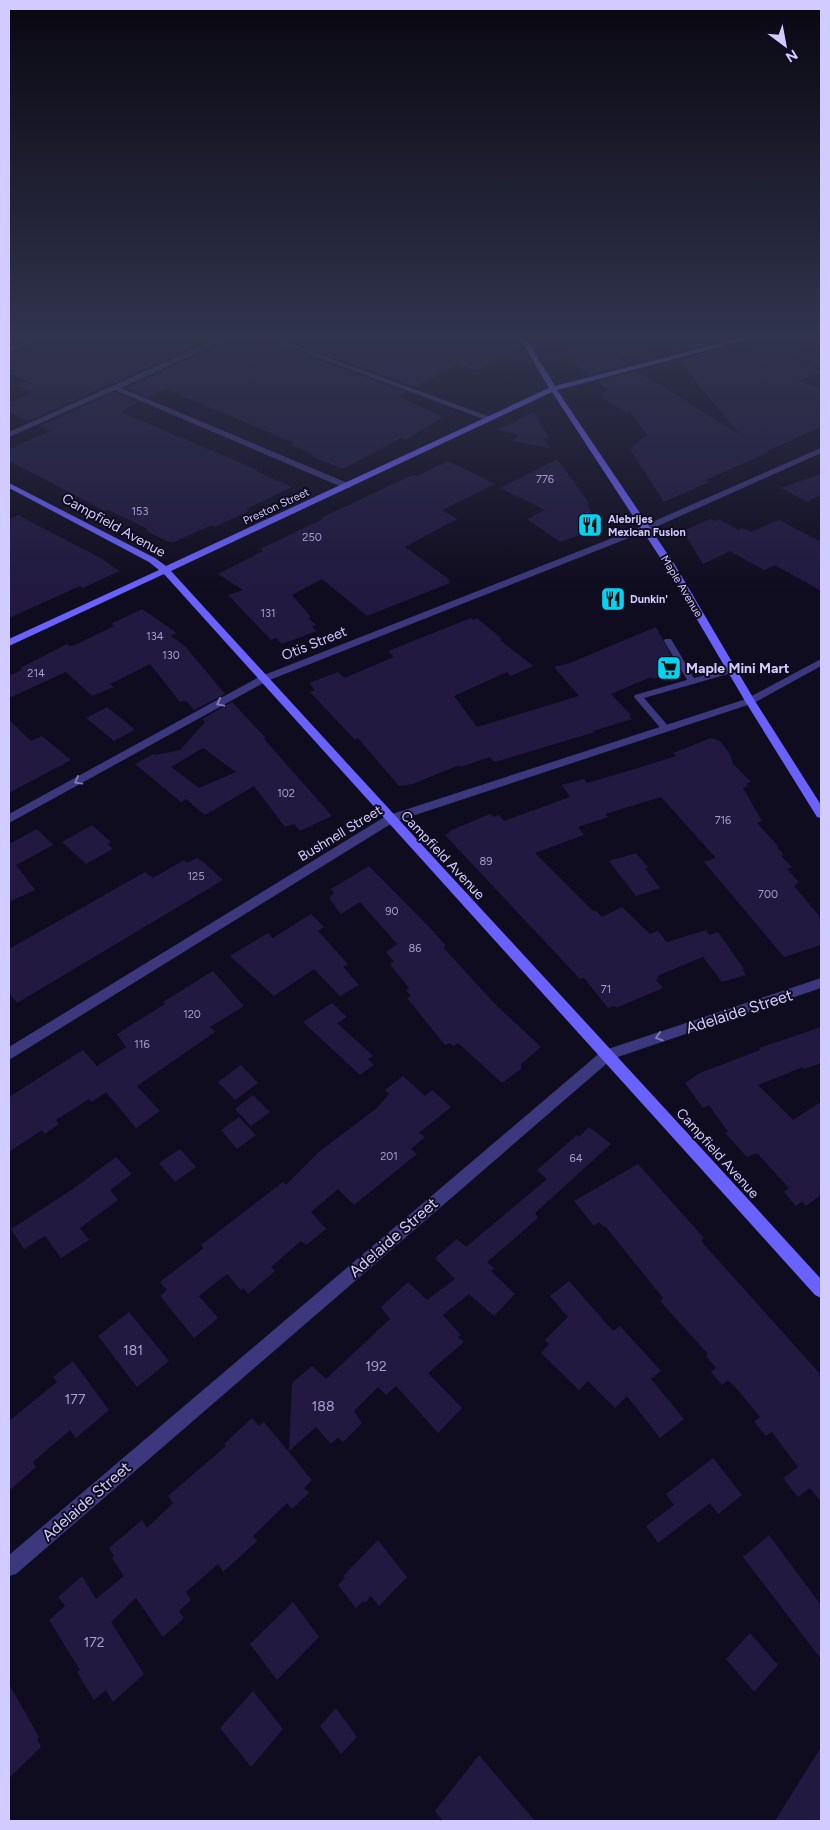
<svg xmlns="http://www.w3.org/2000/svg" width="830" height="1830" viewBox="0 0 830 1830" font-family="Figtree,sans-serif">
  <rect width="100%" height="100%" fill="#100c1f"/>
  <path fill="#211940" fill-rule="evenodd" d="M71 335H97L113 341 126 336 141 343 159 335H185L205 342 28 421 9 412V403L33 392 16 386 27 381 9 373V354L28 346 35 349Z
    M297 335H479L485 347 522 346 477 370 458 364 415 387 286 340Z
    M581 335 596 342 625 335H705L718 342 674 353 668 346 618 359 628 365 590 375 574 363 576 362 563 354 570 351 555 341Z
    M784 343 808 356 796 359 821 373 797 380 821 390V427L767 451 769 452 706 480 709 482 664 502 630 449 647 435 630 412 626 413 600 396 604 395 601 393 609 390 597 381 637 371 739 434 679 360 727 347 739 354Z
    M245 344 264 351 277 344 406 392 398 396 443 417 405 440 401 438 343 469 313 457 311 455 314 454 291 445 294 443 166 389 148 397 126 388 215 346 229 351Z
    M115 392 138 402 121 412 258 470 256 471 292 487 246 509 249 511 221 524 215 527 212 525 174 542H169L146 531 148 529 108 510 105 511 9 461V449L50 431 39 426Z
    M534 412 549 439 543 438 550 448 512 441 518 435 497 430Z
    M557 459 589 503 587 504 600 528 560 542 527 519 545 510 500 488Z
    M448 461 495 484 442 510 457 519 405 547 450 580 448 581 450 583 367 616 322 579 292 595 311 617 308 618 316 625 312 627 317 631 282 644 276 638 271 640 228 595 243 590 218 574 263 551 260 549 323 519 321 518 412 475 417 476Z
    M821 474V495L807 502 781 488Z
    M18 515 102 559 119 571 83 588 80 586 9 618V519Z
    M710 519 715 521 719 519 738 530 743 528 751 532 779 520 821 542V591L775 565 764 570 730 551 703 564 683 531Z
    M142 609 177 633 171 636 185 646 225 694 194 710 186 701 180 702 150 664 110 684 114 687 92 696 66 672 9 698V676L22 670 20 668 67 644 70 646 75 645 114 626 111 624Z
    M471 618 473 620 477 618 502 639 500 640 533 666 511 676 507 672 454 696 477 727 579 696 554 667 570 663 656 627 678 668 654 679 651 677 611 694 631 715 629 716 632 719 593 731 595 732 495 762 490 757 460 767 459 765 413 784 399 786 358 738 355 740 310 692 315 690 309 683 338 672 344 678 394 657 388 651Z
    M232 702 266 738 264 739 332 816 300 831 294 824 285 827 254 786 205 815 186 799 181 802 135 764 153 754 155 755 180 750 205 722 202 719ZM203 748 236 772 199 788 171 767Z
    M107 707 132 727 134 730 114 741 86 718Z
    M9 720 31 741 42 736 71 760 9 793Z
    M711 738 720 741 730 754 733 764 751 782 746 784 748 786 743 788 762 821 757 823 779 847H777L784 855 781 856 792 867 787 869 799 882 794 886 821 918V945L784 957 704 862 716 858 661 797 605 814 608 817 578 827 584 835 535 853 593 911 595 910 602 917 622 907 650 934 658 931 667 942 706 930 709 935 718 932 744 969H742L746 975 722 982 703 957 657 976 659 979 656 980 663 988 616 1008 615 1006 608 1008 584 978 580 979 445 835 450 832 449 831 490 814 494 817 499 815 504 821 570 797 562 785 584 779 587 783 635 769 676 756 673 753Z
    M92 825 111 842 108 844 113 849 86 864 62 842Z
    M37 829 53 845 16 865 35 890 9 902V844Z
    M636 853 648 867 645 868 660 888 636 896 609 861Z
    M197 858 202 861 223 880 17 1003 9 993V949L145 872 153 878 184 860 187 863Z
    M369 866 433 931 446 946 443 947 494 1003 541 1047 521 1064V1069L502 1083 458 1043 453 1046 450 1043 445 1045 407 998 411 996 406 990 409 988 390 964 394 962 386 952 397 944 360 902 341 914 329 898 334 893 331 889Z
    M311 914 324 927 318 931 348 964 343 967 359 985 340 996 314 969 274 996 230 956 268 933 273 938Z
    M213 971 244 1006 210 1027 215 1032 137 1086 160 1111 136 1128 106 1092 92 1102 89 1099 56 1120 59 1124 45 1134 42 1130 9 1152V1097L83 1050 97 1066 126 1047 117 1034 165 1004 163 1002Z
    M332 1003 347 1017 337 1023 373 1056 368 1059 374 1065 360 1075 303 1022Z
    M821 1027V1063L804 1069 803 1067 758 1085 793 1120 821 1102V1195L806 1206 802 1201 796 1206 784 1192 789 1188 757 1153 747 1157 725 1133 728 1132 709 1105 703 1108 685 1083 700 1073 760 1050 759 1048Z
    M241 1065 258 1083 235 1100 218 1082Z
    M403 1076 425 1096 432 1090 451 1107 419 1133 425 1137 411 1149 417 1154 354 1205 338 1189 311 1212 326 1229 306 1245 301 1241 271 1267 275 1271 248 1294 243 1288 241 1290 227 1274 199 1296 218 1318 194 1338 160 1296 167 1290 160 1282 204 1248 201 1245 283 1182 286 1185 320 1151 377 1108 389 1094 385 1090Z
    M253 1095 270 1112 251 1126 235 1109Z
    M239 1117 256 1135 237 1149 221 1130Z
    M589 1127 611 1144 535 1213 538 1218 487 1262 494 1268 491 1271 515 1294 494 1316 469 1294 443 1315 461 1335 458 1337 464 1342 428 1373 462 1408 438 1433 396 1386 386 1395 378 1387 354 1411 362 1423 343 1442 338 1437 331 1444 316 1427 289 1451 292 1383 312 1366 326 1379 390 1319 381 1307 408 1282 427 1300 455 1279 435 1258 457 1239 466 1247 547 1179 537 1170 577 1135 579 1137Z
    M180 1149 196 1167 175 1182 159 1163Z
    M116 1157 132 1174 110 1190 118 1200 80 1228 89 1240 61 1258 45 1236 24 1249 11 1229 73 1189Z
    M638 1164 704 1238 701 1241 821 1375V1502L810 1488 798 1497 783 1478 798 1467 772 1432 766 1436 754 1422 760 1417 737 1389 728 1380 722 1385 711 1372 716 1368 706 1356 708 1354 660 1301 663 1298 605 1226 604 1227 599 1222 594 1226 574 1201Z
    M569 1281 613 1331 620 1326 661 1371 651 1379 684 1419 660 1438 627 1396 615 1408 588 1381 579 1390 541 1353 549 1344 545 1340 568 1317 550 1296Z
    M129 1312 169 1361 137 1387 98 1336Z
    M73 1361 109 1410 76 1438 70 1430 33 1462 36 1467 9 1491V1421L57 1382 53 1377Z
    M252 1418 259 1426 264 1422 312 1480 304 1488 309 1493 292 1509 287 1503 253 1536 257 1541 223 1572 218 1564 186 1592 191 1600 179 1611 184 1618 163 1637 136 1598 111 1622 144 1674 113 1702 106 1690 94 1700 77 1672 80 1670 49 1620 65 1606 58 1597 82 1576 96 1599 124 1576 112 1558 114 1556 109 1548 142 1520 147 1528 173 1503 168 1496 226 1446 224 1444Z
    M713 1458 742 1495 718 1514 710 1503 658 1543 646 1526 674 1505 666 1494Z
    M769 1535 821 1605V1659L743 1557Z
    M378 1540 407 1577 379 1606 371 1596 365 1603 363 1601 356 1608 338 1585 345 1578 343 1576Z
    M293 1602 319 1637 277 1680 250 1644Z
    M750 1633 778 1665 754 1692 726 1659Z
    M9 1684 39 1737 37 1739 41 1747 9 1778Z
    M253 1691 283 1729 251 1767 220 1728Z
    M336 1708 357 1737 341 1754 320 1726Z
    M821 1747V1821H775Z
    M479 1755 535 1821H443L435 1811Z"/>
  <g fill="none" stroke-linecap="round" stroke-linejoin="round">
    <path fill="#3c387e" fill-rule="evenodd" d="M665 639H671L694 678 732 668 736 670 735 672 644 698 669 727 670 729 666 732 663 731 634 697 635 695 687 680 664 641Z"/>
    <path fill="#3c387e" fill-rule="evenodd" d="M41 335H50L9 352V348Z
      M226 335H235L121 388 350 484V488H344L115 390 9 437V432Z
      M258 335H267L493 418 486 420Z
      M821 448V453L649 530 267 681 9 823V814L259 677 643 526Z
      M821 659V666L754 703 394 822 9 1060V1047L386 816 746 699Z
      M821 978V988L612 1059 16 1574 9 1576V1555L602 1051Z"/>
    <path fill="#6a62fe" fill-rule="evenodd" d="M518 335H524L555 386 753 335H764L557 390 675 565 755 701 821 805V818L817 817 745 701 665 565 552 392 171 571C387 808 605 1042 821 1279V1298L815 1295 164 574 9 646V639L159 570 149 562 9 488V483L155 558 166 566 549 388Z"/>
  </g>
  <defs><path id="oneway-chevron" d="M-2-3.5L2.5 0L-2 3.5" fill="none" stroke-width="1.6" stroke-linecap="round" stroke-linejoin="round" transform="scale(1.25)"/></defs>
  <g stroke="#807ab8">
    <use href="#oneway-chevron" transform="translate(220 703) rotate(151)"/>
    <use href="#oneway-chevron" transform="translate(78 781) rotate(151)"/>
    <use href="#oneway-chevron" transform="translate(659 1037) rotate(162)"/>
  </g>
  <linearGradient id="sky" x2="0" y2="1"><stop stop-color="#090711"/><stop offset="0.57" stop-color="#31344d"/><stop offset="1" stop-color="#31344d" stop-opacity="0"/></linearGradient>
  <rect width="830" height="591" fill="url(#sky)"/>
  <defs>
    <symbol id="restaurant-square" viewBox="-11 -11 22 22"><rect x="-9" y="-9" width="18" height="18" rx="4" fill="#02d5f3" stroke="#100c1f"/><path d="M-5-6h1v4h1v-4h1v4h1v-4h1v5L-1.5 .5V6h-2V.5L-5-1ZM5-6V6H3V1.5H1.5Q1.5-4 5-6Z" fill="#111"/></symbol>
    <symbol id="supermarket-square" viewBox="-11 -11 22 22"><rect x="-9" y="-9" width="18" height="18" rx="4" fill="#02d5f3" stroke="#100c1f"/><path d="M-6-5.5h2.5l.6 2H6L4.5 2H-2.5L-4.4-4H-6ZM-1.5 3.2a1.3 1.3 0 1 0 .1 0ZM3 3.2a1.3 1.3 0 1 0 .1 0Z" fill="#111"/></symbol>
  </defs>
  <g fill-rule="evenodd">
    <use href="#restaurant-square" x="576" y="511" width="28" height="28"/>
    <use href="#restaurant-square" x="599" y="585" width="28" height="28"/>
    <use href="#supermarket-square" x="655" y="654" width="28" height="28"/>
  </g>
  <g text-anchor="middle" stroke-width="4" stroke-linejoin="round" paint-order="stroke">
    <g font-size="11" fill="#a69ecf">
      <text x="545" y="483">776</text>
      <text x="140" y="515">153</text>
      <text x="312" y="541">250</text>
      <text x="268" y="617">131</text>
      <text x="155" y="640">134</text>
      <text x="171" y="659">130</text>
      <text x="36" y="677">214</text>
      <text x="286" y="797">102</text>
      <text x="723" y="824">716</text>
      <text x="486" y="865">89</text>
      <text x="196" y="880">125</text>
      <text x="768" y="898">700</text>
      <text x="392" y="915">90</text>
      <text x="415" y="952">86</text>
      <text x="606" y="993">71</text>
      <text x="192" y="1018">120</text>
      <text x="142" y="1048">116</text>
      <text x="389" y="1160">201</text>
      <text x="576" y="1162">64</text>
    </g>
    <g font-size="11" fill="#d2cbff" stroke="#100c1f">
      <text transform="translate(276 506) rotate(-25)" y="4">Preston Street</text>
      <text transform="translate(682 586) rotate(59)" y="4">Maple Avenue</text>
    </g>
    <g font-size="11" font-weight="bold" fill="#d2cbff" stroke="#100c1f" text-anchor="start">
      <text x="608" y="523">Alebrijes<tspan x="608" dy="13">Mexican Fusion</tspan></text>
      <text x="630" y="603">Dunkin'</text>
    </g>
    <g font-size="14" fill="#d2cbff" stroke="#100c1f">
      <text transform="translate(114 525) rotate(29)" y="5">Campfield Avenue</text>
      <text transform="translate(314 643) rotate(-22)" y="5">Otis Street</text>
      <text transform="translate(340 833) rotate(-31)" y="5">Bushnell Street</text>
      <text transform="translate(443 855) rotate(47)" y="5">Campfield Avenue</text>
      <text transform="translate(718 1153) rotate(48)" y="5">Campfield Avenue</text>
    </g>
    <g font-size="14" font-weight="bold" fill="#d2cbff" stroke="#100c1f" text-anchor="start">
      <text x="686" y="673">Maple Mini Mart</text>
    </g>
    <g font-size="14" fill="#a69ecf">
      <text x="133" y="1355">181</text>
      <text x="376" y="1371">192</text>
      <text x="75" y="1404">177</text>
      <text x="323" y="1411">188</text>
      <text x="94" y="1647">172</text>
    </g>
    <g font-size="16" fill="#d2cbff" stroke="#100c1f">
      <text transform="translate(739 1011) rotate(-18)" y="6">Adelaide Street</text>
      <text transform="translate(393 1237) rotate(-41)" y="6">Adelaide Street</text>
      <text transform="translate(86 1501) rotate(-41)" y="6">Adelaide Street</text>
    </g>
  </g>
  <rect width="830" height="1830" fill="none" stroke="#d2cbff" stroke-width="20"/>
  <g transform="translate(785 45) rotate(148)" stroke="#100c1f" stroke-width="4" paint-order="stroke">
  <path d="M0-4L9 19L0 12L-9 19Z" fill="#d2cbff"/>
  <text y="-8" font-size="14" font-weight="bold" text-anchor="middle" fill="#d2cbff">N</text>
  </g>
</svg>
